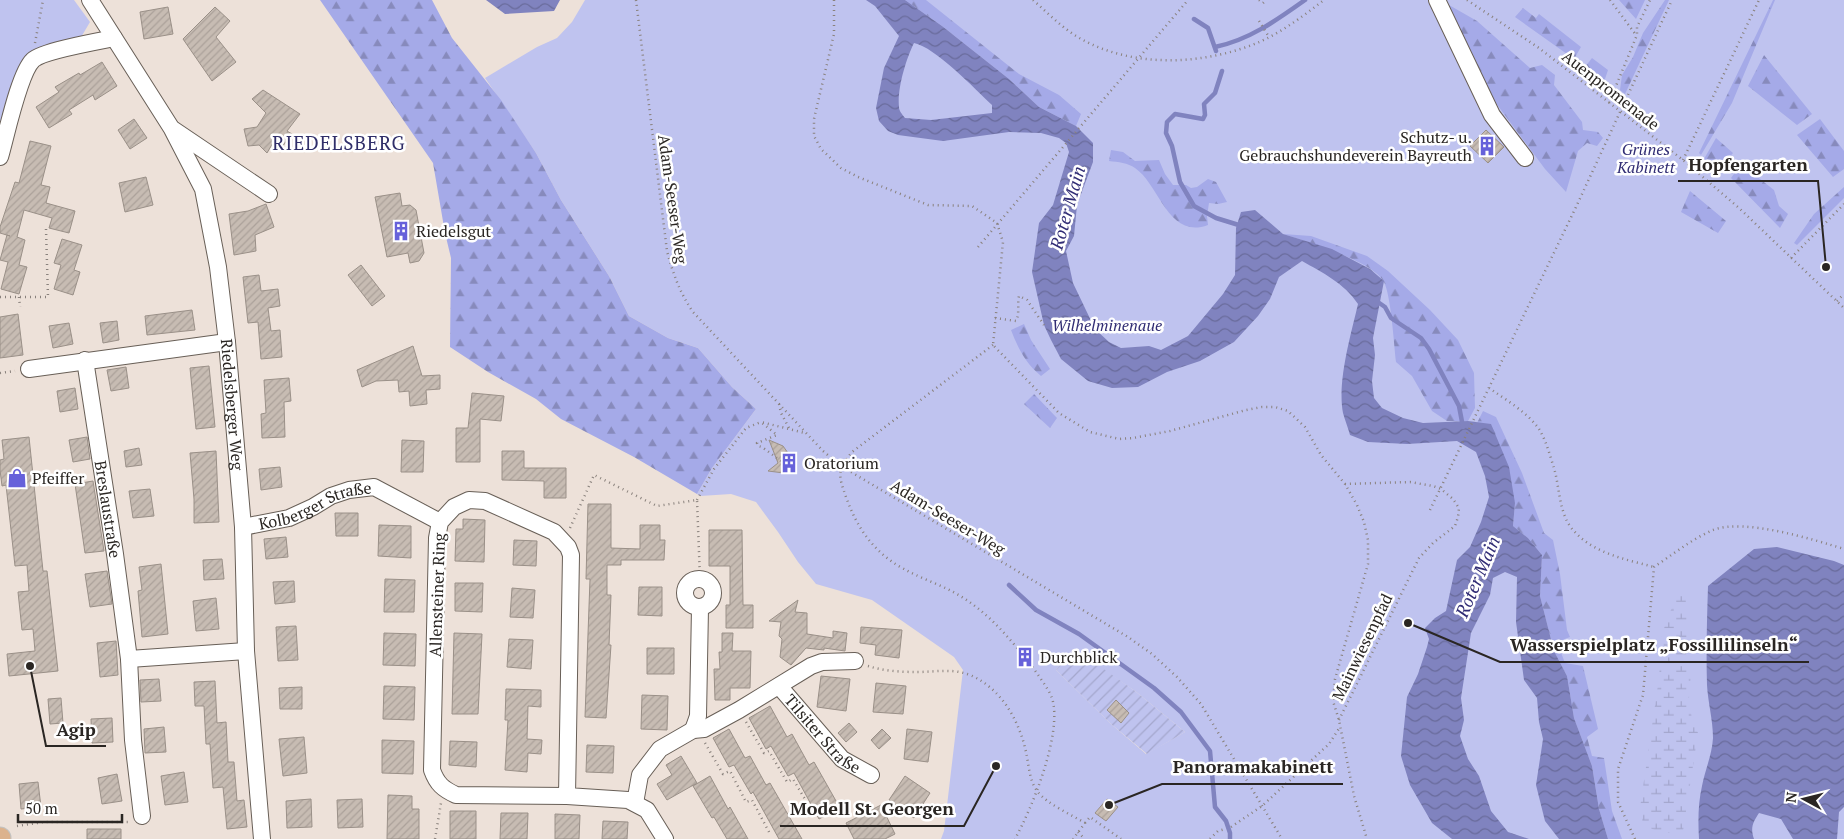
<svg xmlns="http://www.w3.org/2000/svg" width="1844" height="839" viewBox="0 0 1844 839" font-family="'PT Serif',serif">
  <defs>
    <pattern id="forest-firs" width="22" height="20" patternUnits="userSpaceOnUse" patternTransform="scale(1.25)"><rect width="22" height="20" fill="#a5aae8"/><path d="M5 1l3.5 6h-7zM16 11l3.5 6h-7z" fill="#878abc"/></pattern>
    <pattern id="wetland-marsh" width="20" height="14" patternUnits="userSpaceOnUse" patternTransform="scale(1.25)"><rect width="20" height="14" fill="#bfc3ef"/><path d="M1 5h8M5 5V1M11 12h8M15 12V8" fill="none" stroke="#a4a7cd"/></pattern>
    <pattern id="garden-furrows" width="10" height="10" patternUnits="userSpaceOnUse" patternTransform="scale(1.25)"><rect width="10" height="10" fill="#bfc3ef"/><path d="M-1 1l2-2M0 10L10 0M9 11l2-2" fill="none" stroke="#a4a7cd"/></pattern>
    <pattern id="water-waves" width="16" height="10" patternUnits="userSpaceOnUse" patternTransform="scale(1.25)"><rect width="16" height="10" fill="#8083bf"/><path d="M0 5q4-4 8 0t8 0" fill="none" stroke="#696b9b"/></pattern>
    <pattern id="building-hatch" width="6" height="6" patternUnits="userSpaceOnUse" patternTransform="scale(1.25)"><rect width="6" height="6" fill="#c7bcb3"/><path d="M-1 1l2-2M0 6l6-6M5 7l2-2" fill="none" stroke="#aba19a"/></pattern>
  </defs>
  <rect width="100%" height="100%" fill="#ede1d9"/>
  <path fill="#bfc3ef" fill-rule="evenodd" d="M0 0H74L90 22 80 39 37 49 0 138Z
    M585 0H1844V839H941L944 831 963 670 954 657 872 600 816 584 798 562 778 532 756 502 731 494 700 496 697 494 712 468 756 409 732 387 698 348 668 338 629 316 609 276 561 200 536 153 485 78 537 47 557 38 572 22ZM1073 649 1135 691 1185 732 1146 754 1111 724 1056 670Z"/>
  <path fill="url(#forest-firs)" d="M320 0H432L452 38 501 100 536 153 561 200 609 276 629 316 668 338 698 348 732 387 756 409 712 468 697 494 634 457 561 419 536 399 488 372 450 347 451 258 445 233 433 163Z
    M905 0H926L1019 74 1059 95 1081 114 1076 126 1039 107 1009 79 942 26Z
    M1619 0H1645L1636 19Z
    M1665 0H1669L1625 94 1620 90 1622 75 1633 57 1643 33Z
    M1773 0H1775L1732 103 1701 155 1699 153Z
    M1442 1 1477 21 1530 68 1542 65 1555 75 1554 85 1582 122 1583 130 1598 132 1603 138 1597 146 1587 143 1578 151 1566 192 1545 169 1469 67Z
    M1523 8 1536 18 1539 14 1581 47 1574 59 1515 17Z
    M1764 55 1812 114 1797 125 1748 86Z
    M1592 58 1608 70 1604 82 1585 67Z
    M1820 119 1844 151V169L1833 177 1797 135Z
    M1716 138 1733 153 1719 171 1704 159Z
    M1111 150 1123 152 1135 161 1159 160 1165 174 1173 185H1186L1191 188 1197 187 1208 179 1216 182 1227 202 1218 204 1209 203 1207 216 1208 225C1168 240 1160 185 1135 168 1128 163 1118 162 1109 161Z
    M1741 164 1774 190 1779 206 1788 214 1780 228 1731 178Z
    M1844 187V198L1797 245 1794 243 1814 214Z
    M1690 191 1726 221 1718 233 1681 212Z
    M1283 234 1311 236 1367 256 1388 271 1430 310 1458 340 1474 373 1475 408 1468 421H1447L1432 411 1412 376 1396 362C1394 344 1391 296 1384 282 1373 261 1305 241 1283 234Z
    M1024 324 1031 340 1050 369 1041 376C1025 363 1018 348 1011 330Z
    M1034 394 1057 418 1050 428 1024 404Z
    M1483 411 1496 417 1522 473 1544 533 1553 540 1560 574 1567 630 1570 637 1557 642 1565 663 1583 666 1598 729 1587 737 1592 756 1604 758 1612 811 1622 839H1608L1599 809 1592 766 1574 718 1567 676 1554 651 1540 596 1542 555 1528 538 1513 526 1515 503 1477 423Z"/>
  <path fill="url(#wetland-marsh)" d="M1685 591 1691 672 1689 698 1692 720 1698 733 1683 831C1669 835 1655 832 1643 824L1640 808 1659 678 1662 635 1668 616 1680 592Z"/>
  <path fill="url(#garden-furrows)" d="M1074 648 1135 691 1185 732 1147 754 1111 724 1056 670Z"/>
  <path fill="url(#water-waves)" fill-rule="evenodd" d="M486 0H560L554 11 505 14Z
    M866 0H905L942 26 1009 79 1039 107 1076 126 1093 143V162L1077 205 1074 236 1066 251 1073 283 1095 329 1109 342 1121 348 1149 346 1161 350 1188 336 1223 294 1235 275 1236 228 1241 212 1255 210 1283 234 1332 249 1370 269 1384 281 1373 338 1375 355 1372 381 1374 398 1382 408 1403 418 1423 423 1468 421 1491 424 1509 467 1515 503 1513 526 1528 538 1542 555 1540 596 1554 651 1567 676 1574 718 1592 766 1599 809 1608 839H1559L1545 821 1536 785 1543 739 1539 722 1537 698 1524 680 1516 622 1517 577 1505 572 1493 578 1490 595 1471 633 1461 698 1464 720 1460 736 1468 759 1479 776 1491 811 1508 832 1529 839H1452L1432 823 1410 785 1401 756 1407 697 1418 674 1427 647 1429 639 1425 628 1435 618 1446 611 1457 560 1470 547 1481 522 1489 497 1485 476 1476 452 1457 441 1407 444 1368 442 1350 435C1348 428 1345 420 1343 413 1337 382 1351 334 1358 304 1344 283 1323 273 1302 261L1279 277 1270 299 1258 316 1234 342 1200 361 1167 372 1138 387 1112 388 1088 381 1061 359 1051 340 1044 325 1032 272 1039 223 1053 205 1069 152 1066 143 1059 138 1041 133 1009 132 943 141 898 135 888 131 879 121 876 108 884 68 899 36 875 6ZM914 43C935 47 975 89 992 105V113L931 120 905 118C902 114 899 111 899 107 897 89 906 59 914 43Z
    M1777 547 1834 561 1844 565V807L1839 812 1837 839H1793L1781 819 1759 813C1753 822 1750 828 1754 839H1699C1698 822 1698 803 1702 786 1705 770 1712 755 1713 738 1713 720 1708 703 1707 685 1706 652 1707 619 1708 586L1754 549Z"/>
  <g fill="none" stroke-linecap="round" stroke-linejoin="round">
    <path stroke="#8083bf" stroke-width="4.5" d="M1194 19 1208 28 1216 51
      M1215 47C1249 40 1277 20 1305 0
      M1222 71 1215 93 1204 104 1205 115 1203 119 1175 114 1167 122 1166 133 1172 146 1180 182 1194 206 1216 218 1242 226
      M1375 300 1385 307 1391 318 1421 338 1429 349 1459 406 1463 427
      M1009 585 1036 610 1079 634 1154 688 1181 712 1210 751 1215 807 1226 821 1230 833V839"/>
  </g>
  <path fill="url(#building-hatch)" stroke="#9a9088" d="M168 7 173 34 144 39 140 12Z
    M215 7 230 21 216 37 236 62 212 81 183 39Z
    M102 62 117 86 95 100 93 95 69 110 72 114 49 128 36 107 59 92 55 87 79 73 80 75Z
    M263 90 300 114 287 131 292 134 282 147 274 141 267 153 259 145 248 146 244 129 257 127 266 113 252 99Z
    M134 119 147 138 130 149 118 130Z
    M1486 130 1504 147 1488 163 1470 146Z
    M30 141 51 146 41 185 50 187 46 203 75 211 69 233 49 228 52 218 24 210 17 237 25 240 19 265 27 267 19 294 1 289 8 262 0 260 7 235 10 236 0 233V227L15 182 19 183Z
    M146 177 153 205 125 212 119 183Z
    M400 193 402 206 410 205 416 210 424 253 419 261 410 263 408 253 387 257 375 197Z
    M266 204 274 227 255 235 256 251 234 255 229 214 248 211Z
    M62 239 82 245 74 270 80 272 73 295 54 289 61 265 54 263Z
    M361 265 385 296 372 306 348 275Z
    M259 275 261 291 278 289 280 306 268 308 271 331 280 330 282 357 261 359 258 322 248 323 243 277Z
    M192 310 195 330 147 335 145 316Z
    M18 314 23 355 0 358V317Z
    M117 321 119 340 103 343 100 323Z
    M69 323 73 344 53 348 49 326Z
    M413 346 422 376 440 375V389L426 390 427 404 410 406 409 391 399 392 398 380 376 381 362 387 357 370Z
    M209 366 215 427 196 429 190 368Z
    M126 367 129 388 111 391 107 370Z
    M289 378 291 401 284 402 285 437 262 438 261 414 266 413 264 380Z
    M75 388 78 409 60 412 57 391Z
    M472 393 504 396 501 421 480 419V462H456V428H468Z
    M29 437 43 571H47L58 671 9 676 7 654 35 651 33 629 22 630 18 592 29 591 27 565 15 566 6 485 2 486 0 470V460L4 459 2 440Z
    M87 437 90 459 73 462 69 440Z
    M402 440 424 441 423 472H401Z
    M769 440 783 446 793 460 790 470 784 473 768 471 778 463Z
    M139 448 142 465 126 467 124 451Z
    M216 451 219 522 194 523V499L190 453Z
    M502 451H524V468H566V498H544V481L502 480Z
    M280 467 282 487 261 490 259 469Z
    M93 481 104 551 85 553 75 484Z
    M150 489 154 516 133 518 129 491Z
    M588 504H611V548L640 549V525H660V540H665L664 560H621V565H607V595H611L609 645H611L606 718 585 717 590 579H586Z
    M335 513H358V536H336Z
    M463 519 485 520 484 562 455 561 456 529H463Z
    M379 525 411 526V558L378 556Z
    M709 530H742L743 605H753V628H726V605H730V566H709Z
    M286 537 288 557 266 559 264 539Z
    M514 540 537 541 536 566 513 565Z
    M222 559 224 579 204 580 203 560Z
    M161 564 168 634 142 637 138 591 142 590 139 567Z
    M107 571 112 604 90 607 85 574Z
    M385 579 415 580 414 612H384Z
    M294 581 295 602 275 604 273 582Z
    M455 583H483L482 612 455 611Z
    M639 587H662V616L638 615Z
    M512 588 535 590 533 618 510 617Z
    M216 598 219 629 196 631 193 601Z
    M798 600 795 612 807 613V634L833 638V631L847 633 845 651 824 648V650L806 648 791 665 780 657 782 639 779 636 781 622 769 621Z
    M296 626 298 660 278 661 276 627Z
    M861 627 902 630 899 658 875 655 876 645 860 643Z
    M384 633 416 634 415 666 383 665Z
    M454 633 482 634 478 714H452Z
    M722 633H733L732 651H751L750 688H730V700H715L714 669H720L719 652H722Z
    M509 639 533 640 531 669 507 667Z
    M116 641 118 675 100 677 97 643Z
    M647 648H674V674H647Z
    M821 676 850 679 846 711 817 707Z
    M159 679 161 701 141 702 140 680Z
    M215 681 217 723 226 722 228 762H234L237 801 244 800 247 827 227 829 223 787 213 788 210 744H206L204 706H195L194 682Z
    M876 683 906 686 903 714 873 712Z
    M384 686 415 687 414 720 383 719Z
    M302 687V709H280L279 688Z
    M506 689 541 690V707L528 706 527 739 542 740 541 754 528 753 527 772 505 770 508 720H505Z
    M642 695 668 696 667 730 641 729Z
    M61 698 63 723 50 724 48 699Z
    M1116 700 1129 713 1121 723 1107 710Z
    M770 706 787 737 792 734 809 765 814 762 840 808 819 819 794 773 788 776 771 746 766 749 749 718Z
    M112 718 113 742 92 743 91 719Z
    M849 723 857 732 846 742 838 733Z
    M164 727 166 752 145 753 144 729Z
    M729 729 745 758 750 756 766 785 770 783 802 839H779L753 792 751 794 734 765 729 767 713 738Z
    M882 729 891 738 879 749 871 740Z
    M907 729 932 732 928 762 904 759Z
    M304 737 307 773 283 776 279 739Z
    M382 740 414 741 413 774 382 773Z
    M450 741 477 742 476 767 449 765Z
    M587 745 614 746 613 773 586 772Z
    M681 756 697 783 667 800 657 784 672 775 666 765Z
    M184 772 188 802 165 805 161 776Z
    M117 774 122 801 102 804 98 778Z
    M710 776 728 809 730 807 748 839H727L714 817 712 818 693 786Z
    M905 776 930 793 914 818 889 800Z
    M38 782 41 807 21 809 19 784Z
    M388 795 412 796V809H419V839H387Z
    M311 799 312 827 287 828 286 801Z
    M362 799 363 827 338 828 337 800Z
    M1107 799 1118 807 1106 821 1095 813Z
    M881 805 895 834 885 839H854L846 823Z
    M450 811H476V839H450Z
    M501 813H528L527 839H500Z
    M555 814 580 815 579 839H555Z
    M603 821 628 822 627 839H602Z
    M87 829H121V839H87Z"/>
  <g fill="none" stroke-linecap="round" stroke-linejoin="round">
    <defs>
      <g id="minor">
        <path id="s1" d="M90 0 172 129 203 189 218 267 227 342 243 527 246 651 262 839"/>
        <path d="M1437 0 1492 115 1525 158"/>
        <path d="M174 130 269 194"/>
        <path d="M0 157C6 137 19 73 33 60 42 51 99 41 114 38"/>
        <path id="s2" d="M85 360 115 554 129 659 133 740 142 816"/>
        <path d="M29 369 227 342"/>
        <path id="s3" d="M243 527 289 518 313 507 331 496 349 490 374 487 440 522"/>
        <circle cx="699" cy="593" r="14"/>
        <path d="M129 659 246 651"/>
        <path id="s4" d="M779 686 842 759 871 775"/>
        <path d="M693 730 698 716 700 608"/>
        <path d="M567 796 571 555 568 547 554 532 485 501 469 500 454 507 440 522 437 538 432 770C437 784 443 789 456 795L567 796 628 800 647 810 665 839"/>
        <path d="M635 803 640 775 660 749 693 730 704 729 739 710 811 666 822 662 855 661"/>
      </g>
      <path id="major" d="M0 838V839"/>
    </defs>
    <use href="#minor" stroke="#685f57" stroke-width="18"/>
    <use href="#major" stroke="#c3c2c1" stroke-width="23"/>
    <path stroke="#89817c" stroke-width="2.5" stroke-dasharray="1 4" stroke-linecap="butt" d="M636 0 667 251C673 274 680 293 693 312L823 451 841 466 1128 637 1152 654 1177 677 1201 704 1282 839
      M834 0V34L814 119V136L821 149 841 168 858 177 928 205 972 206 997 223 1003 242 993 345 1059 413 1090 432 1119 439 1133 438 1170 431 1246 410 1262 407H1275L1288 411 1305 427 1321 455 1345 484 1357 505 1364 522 1368 540V564L1335 679 1333 701 1339 720 1354 796 1367 839
      M1033 0C1049 14 1064 30 1083 40 1135 68 1203 65 1257 43 1281 33 1303 16 1324 0
      M1259 0 1263 3 1266 0
      M1467 0 1539 48 1683 160 1739 208 1844 308
      M1610 0 1636 35
      M1259 21 1269 37
      M35 43 43 0
      M1609 103 1637 35V27L1650 0
      M1683 160 1759 0
      M978 247 1188 0
      M1791 258 1844 204
      M0 297H48L46 229
      M19 297 20 307
      M1837 301 1844 294
      M995 318 1016 321C1020 313 1017 304 1019 296L1027 300 1044 325
      M993 345 852 452C837 471 838 474 846 497 857 528 874 553 904 569 920 578 939 584 955 593 988 611 1011 640 1034 669 1040 678 1048 688 1052 698 1063 733 1032 808 1015 839
      M0 373 15 371
      M1489 388C1506 400 1527 412 1539 429 1546 440 1550 456 1554 468 1559 485 1559 507 1568 523 1586 552 1624 559 1654 567
      M779 404 781 413 789 428
      M781 461 762 447 758 446 757 443 777 435 761 422 805 433
      M697 500 714 469 746 428 761 422
      M1430 510 1576 207 1672 0
      M570 528 594 475 657 506 697 500 700 579
      M868 666C883 671 902 672 917 672 936 672 952 668 970 675 1001 688 1019 720 1026 752 1029 765 1029 781 1038 792 1047 804 1072 815 1085 823L1073 839
      M1339 720 1419 558 1433 543 1455 526 1458 517 1459 508 1453 499 1441 489 1433 486 1410 482 1345 484
      M746 722 764 753 769 751 787 782 793 779 809 806
      M705 743 723 774 730 771 746 802 752 800 769 832
      M1085 823 1090 817 1121 839
      M17 826 44 822H128
      M1231 827 1262 806 1329 744 1340 727
      M1078 832 1085 839
      M435 839 441 803
      M1210 839 1218 831 1225 829
      M1635 839 1618 802V769L1643 695 1654 567C1672 555 1692 539 1713 530 1744 518 1812 539 1844 549"/>
    <use href="#minor" stroke="#fff" stroke-width="16"/>
    <use href="#major" stroke="#dcb28d" stroke-width="21"/>
  </g>
  <defs>
    <symbol id="building-bare" viewBox="-9 -9 18 18"><path d="M-4-6H4V6H1V3H-1V6H-4ZM-2.5-4.3h1.7v1.8h-1.7ZM.8-4.3h1.7v1.8H.8ZM-2.5-1h1.7V.8h-1.7ZM.8-1h1.7V.8H.8Z" fill="#6661da" stroke="#fff" stroke-width="2.5" paint-order="stroke"/></symbol>
    <symbol id="shop-bare" viewBox="-9 -9 18 18"><path d="M-5-2.5h2.3a2.7 3.5 0 0 1 5.4 0H5L5.5 6h-11ZM-1.5-2.5h3a1.5 2.3 0 0 0-3 0Z" fill="#6661da" stroke="#fff" stroke-width="2.5" paint-order="stroke"/></symbol>
  </defs>
  <g fill-rule="evenodd">
    <use href="#building-bare" x="1473" y="132" width="28" height="28"/>
    <use href="#building-bare" x="387" y="217" width="28" height="28"/>
    <use href="#building-bare" x="775" y="449" width="28" height="28"/>
    <use href="#shop-bare" x="3" y="464" width="28" height="28"/>
    <use href="#building-bare" x="1011" y="643" width="28" height="28"/>
  </g>
  <g text-anchor="middle" stroke-width="5" stroke-linejoin="round" paint-order="stroke">
    <g font-size="16" fill="#2a2623" stroke="#fff">
      <text transform="translate(1611 90) rotate(38)" y="6">Auenpromenade</text>
      <text transform="translate(673 199) rotate(82)" y="6">Adam-Seeser-Weg</text>
      <text dy="6" stroke="none"><textPath href="#s1" startOffset="438">Riedelsberger Weg</textPath></text>
      <text dy="6" stroke="none"><textPath href="#s3" startOffset="76">Kolberger Straße</textPath></text>
      <text dy="6" stroke="none"><textPath href="#s2" startOffset="151">Breslaustraße</textPath></text>
      <text transform="translate(948 517) rotate(31)" y="6">Adam-Seeser-Weg</text>
      <text transform="translate(437 595) rotate(-88)" y="6">Allensteiner Ring</text>
      <text transform="translate(1362 647) rotate(-64)" y="6">Mainwiesenpfad</text>
      <text dy="6" stroke="none"><textPath href="#s4" startOffset="65">Tilsiter Straße</textPath></text>
    </g>
    <g font-size="16" fill="#2a2623" stroke="#fff" text-anchor="start">
      <text x="1472" y="143" text-anchor="end">Schutz- u.<tspan x="1472" dy="18">Gebrauchshundeverein Bayreuth</tspan></text>
      <text x="416" y="237">Riedelsgut</text>
      <text x="804" y="469">Oratorium</text>
      <text x="32" y="484">Pfeiffer</text>
      <text x="1040" y="663">Durchblick</text>
    </g>
    <g font-size="16" font-style="italic" fill="#312d74" stroke="#fff">
      <text x="1646" y="155">Grünes<tspan x="1646" dy="18">Kabinett</tspan></text>
      <text x="1107" y="331">Wilhelminenaue</text>
    </g>
    <g font-size="18" font-style="italic" fill="#312d75" stroke="#fff">
      <text transform="translate(1068 208) rotate(-74)" y="6">Roter Main</text>
      <text transform="translate(1478 577) rotate(-67)" y="6">Roter Main</text>
    </g>
    <g font-size="19" letter-spacing="1" fill="#302e69" stroke="#fff">
      <text x="339" y="150">RIEDELSBERG</text>
    </g>
  </g>
  <path fill="none" stroke="#2a2623" stroke-width="2" d="M1826 267L1818 181H1678M1408 623L1500 662H1809M30 666L46 746H106M1109 805L1162 784H1343M996 766L964 826H780"/>
  <g fill="#2a2623" stroke="#fff" stroke-width="2">
    <circle cx="1826" cy="267" r="5"/>
    <circle cx="1408" cy="623" r="5"/>
    <circle cx="30" cy="666" r="5"/>
    <circle cx="1109" cy="805" r="5"/>
    <circle cx="996" cy="766" r="5"/>
  </g>
  <g font-size="18" text-anchor="middle" font-weight="bold" fill="#2a2623" stroke="#fff" stroke-width="5" stroke-linejoin="round" paint-order="stroke">
    <text x="1748" y="171">Hopfengarten</text>
    <text x="1654" y="651">Wasserspielplatz „Fossillilinseln“</text>
    <text x="76" y="736">Agip</text>
    <text x="1253" y="773">Panoramakabinett</text>
    <text x="872" y="815">Modell St. Georgen</text>
  </g>
  <g transform="translate(1804 799) rotate(277)" stroke="#ffffff" stroke-width="4" paint-order="stroke">
  <path d="M0-4L9 19L0 12L-9 19Z" fill="#2a2623"/>
  <text y="-8" font-size="14" font-weight="bold" text-anchor="middle" fill="#2a2623">N</text>
  </g>
  <path d="M18 814v8h104v-8" fill="none" stroke="#2a2623" stroke-width="2.5"/>
  <text x="25" y="814" font-size="15" fill="#2a2623" stroke="#ffffff" stroke-width="4" paint-order="stroke">50 m</text>
</svg>
